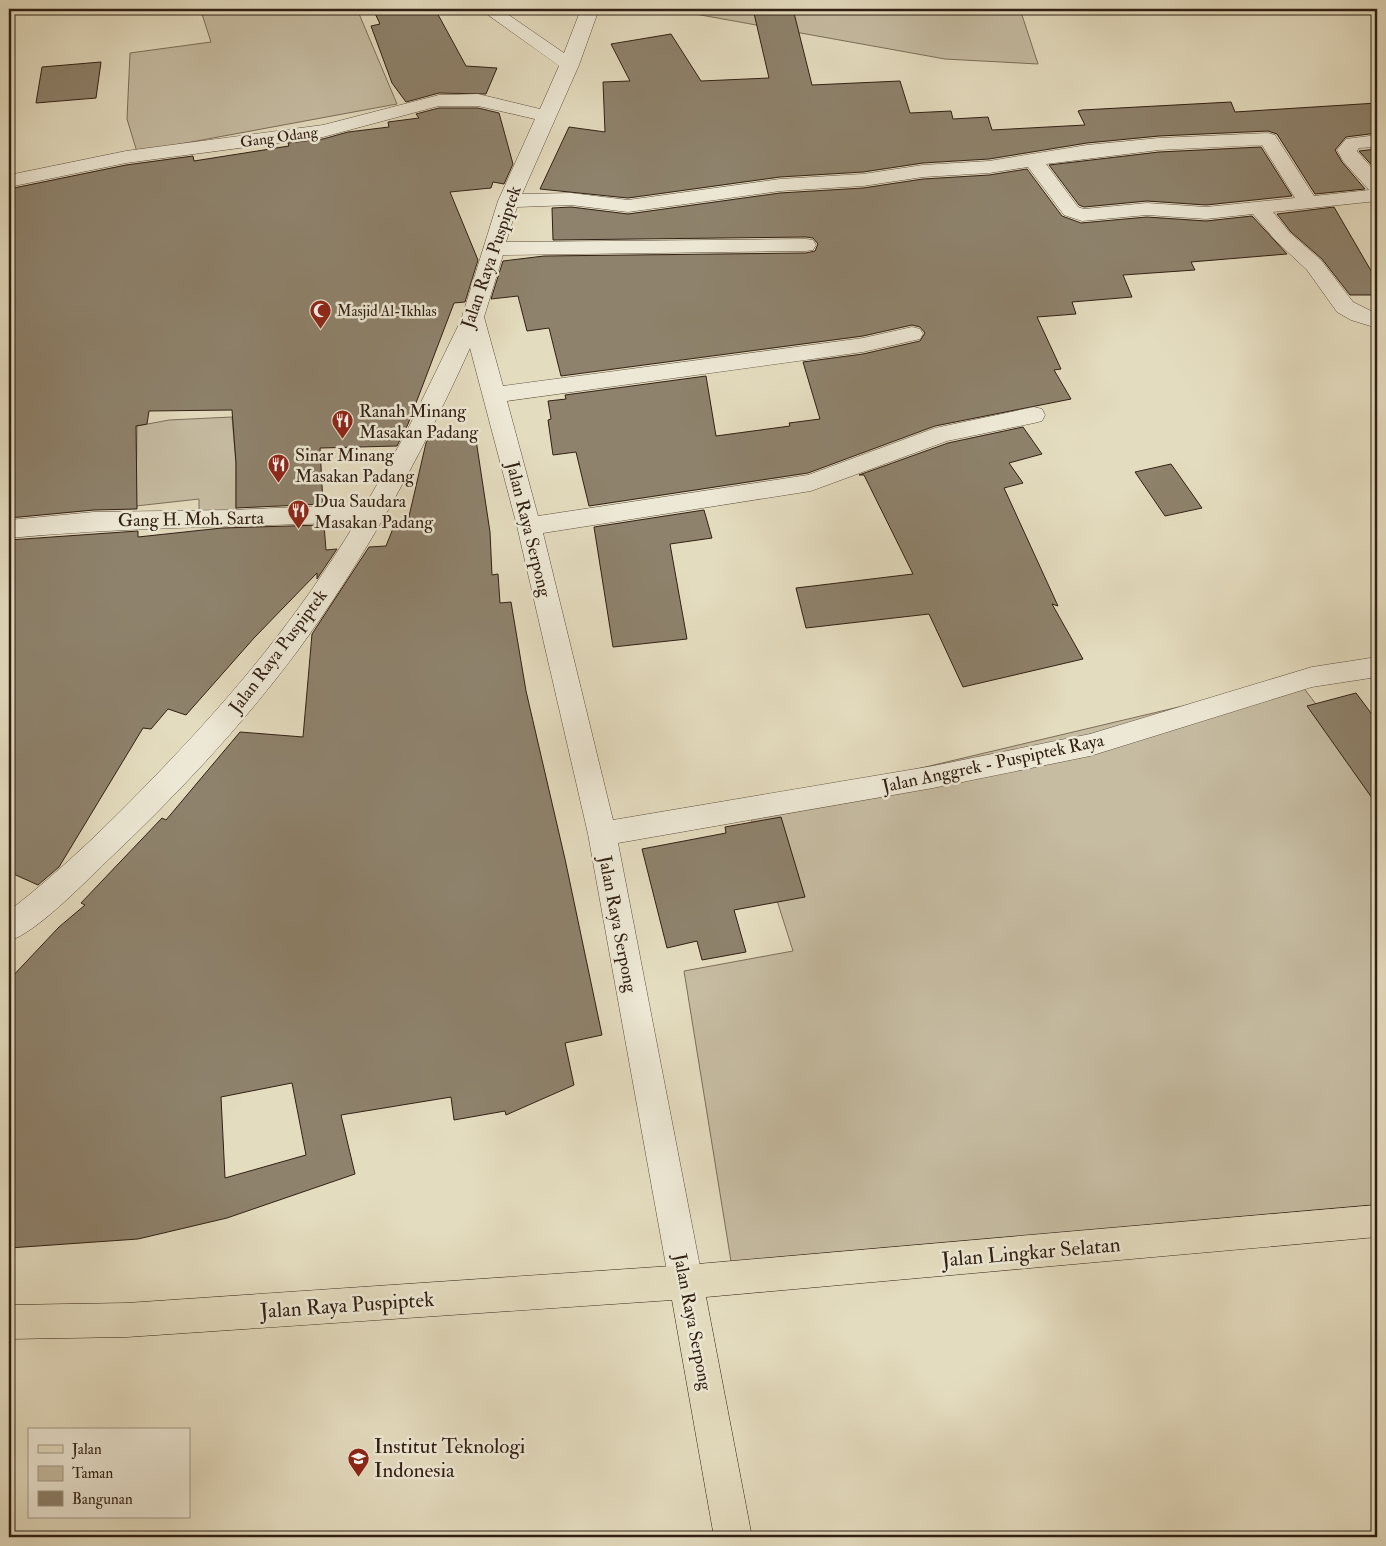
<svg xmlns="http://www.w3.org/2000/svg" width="1386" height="1546" viewBox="0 0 1386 1546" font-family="'IM FELL Double Pica',serif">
  <rect width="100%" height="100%" fill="#e4dcbf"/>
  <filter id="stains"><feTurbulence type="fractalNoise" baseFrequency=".004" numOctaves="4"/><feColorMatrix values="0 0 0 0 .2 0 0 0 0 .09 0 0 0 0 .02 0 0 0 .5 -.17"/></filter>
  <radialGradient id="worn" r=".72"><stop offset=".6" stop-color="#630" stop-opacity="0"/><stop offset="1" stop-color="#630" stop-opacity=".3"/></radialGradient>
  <path fill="#c6bca2" stroke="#7c6e5a" d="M34 9H357L397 104 137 152 127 119 130 53 211 42 201 11Z
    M684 9H1020L1038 64 945 59 684 12Z
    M232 417 236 463V515L199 511V499L136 506 137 426 169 420Z
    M1297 679 1377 785V1206L735 1286 684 971 793 951 748 809Z"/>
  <path fill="#8e826c" stroke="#312013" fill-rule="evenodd" d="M373 9H435L466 66 497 68 486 94 439 93 406 102 392 83 371 26 380 24Z
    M753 9H793L812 85 900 81 910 113 951 111 953 119 988 117 992 130 1085 125 1078 111 1082 110 1231 102 1235 112 1377 103V133L1346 137 1335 150 1342 162 1365 189 1315 194 1277 134 1268 131 1159 136 1087 143 989 159 923 163 863 172 780 177 628 198 540 189 569 127 605 132 603 82 630 81 611 44 671 34 701 81 769 78Z
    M101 62 96 98 36 103 42 67Z
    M439 108H478L499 113 513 164 504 184 493 182 491 188 450 192 478 260 465 302 454 303 408 424 397 446 320 448 323 504 236 508V463L232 410 149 411 147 424 136 426 137 509 94 510 9 518V189L126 165 193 156 194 161 289 146 288 143 323 139 348 132 389 127 388 122 419 118 416 114Z
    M1261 147 1292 196 1206 205 1147 201 1084 207 1079 205 1049 165 1159 152Z
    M1377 149V171L1359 151Z
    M1027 169 1062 216 1081 223 1147 217 1206 221 1252 216 1287 254 1191 262 1195 270 1123 275 1132 297 1072 302 1076 314 1037 317 1061 369 1054 370 1071 399 935 426 808 473 589 506 576 452 553 455 548 420 551 419 548 401 566 399 565 395 706 376 716 436 790 426 789 423 820 419 803 362 863 354 920 341 925 333 920 327 912 325 863 336 561 376 549 328 527 331 518 296 491 299 503 261 544 256 806 253 815 251 818 244 813 238 806 237 553 240 552 208 571 207 628 214 780 193 863 188 923 179 989 175Z
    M1334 207 1377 281V295H1350L1322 259 1291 232 1277 214Z
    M1023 427 1042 454 1009 463 1023 483 1004 488 1058 606 1052 604 1083 659 963 687 929 614 806 628 796 588 913 574 864 475H859L948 443Z
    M475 433 490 532 492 575 498 574 500 603 511 602 526 691 565 859 602 1035 565 1043 574 1085 506 1115 505 1111 454 1120 451 1097 341 1115 355 1174 227 1218 138 1239 9 1248V980L59 927 85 905 81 903 162 818 166 820 240 732 303 737 312 634 369 547 386 546 394 526 407 525 426 443 430 436ZM292 1083 306 1155 225 1178 221 1097Z
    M1171 464 1202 508 1165 516 1135 472Z
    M704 510 712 538 670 544 687 639 613 647 594 527Z
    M324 525 326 550 337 549 317 579V573L254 638 186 715 168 709 151 729 143 728 59 867 38 885 9 872V540L138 531V537L222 528Z
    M1356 693 1377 721V805L1307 706Z
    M781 817 805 897 734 910 746 952 702 960 697 941 667 948 642 849 726 833 725 827Z"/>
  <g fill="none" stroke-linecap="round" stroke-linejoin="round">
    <defs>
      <path id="minor" d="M480 9H500L564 53 581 9H599L579 65 522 194 571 193 628 200 780 179 863 174 923 165 989 161 1087 145 1159 138 1268 133 1275 135 1314 196 1369 190 1343 161 1337 150 1346 139 1377 135V147L1359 148 1357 151 1377 174V201L1273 212 1290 233 1321 260 1353 302 1377 314V328L1351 320 1337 312 1307 270 1276 241 1253 214 1206 219 1147 215 1082 221 1064 215 1028 167 989 173 923 177 863 186 780 191 628 212 571 205 517 207 506 242 806 239 813 240 816 245 813 250 806 251 503 255 484 317 503 386 863 338 912 327 920 329 923 334 920 339 863 352 507 401 538 516 808 475 935 428 1034 407 1042 409 1045 415 1042 421 1034 423 947 441 811 491 543 533 613 820 933 766 1090 734 1312 667 1377 657V677L1312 687 1090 756 933 788 618 843 703 1282 698 1294 686 1299 674 1294 669 1282 588 834 517 526 470 348C422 454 365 559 296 653 240 728 174 798 106 862 83 884 37 932 9 941V911C63 869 112 821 159 772 236 692 298 617 356 522 240 527 124 527 9 538V520L94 512 231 510 366 504 406 433 461 320 498 201 535 119 478 106H439L323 137 126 163 9 187V175L126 151 323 125 439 95 478 94 540 109 559 66ZM1262 145 1295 198 1206 207 1147 203 1084 209 1078 207 1046 164 1159 150Z"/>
      <path id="major" d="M1377 1205V1237L706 1297 752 1537H714L672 1300 127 1337 9 1339V1305L127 1303 686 1265Z"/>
    </defs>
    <use href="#minor" stroke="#5e4f3e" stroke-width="1"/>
    <use href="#major" stroke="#312013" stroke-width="1"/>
    <use href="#minor" fill="#ede8d5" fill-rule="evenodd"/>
    <use href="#major" fill="#e4dcbf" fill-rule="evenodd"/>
  </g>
  <defs>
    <symbol id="mosque-pin" viewBox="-11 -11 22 30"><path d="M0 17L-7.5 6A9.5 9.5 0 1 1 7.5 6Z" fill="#8f2418" stroke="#ede8d5"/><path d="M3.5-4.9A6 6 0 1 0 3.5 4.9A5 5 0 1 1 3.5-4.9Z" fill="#fff"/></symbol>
    <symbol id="restaurant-pin" viewBox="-11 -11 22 30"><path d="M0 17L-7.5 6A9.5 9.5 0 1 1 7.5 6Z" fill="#8f2418" stroke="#ede8d5"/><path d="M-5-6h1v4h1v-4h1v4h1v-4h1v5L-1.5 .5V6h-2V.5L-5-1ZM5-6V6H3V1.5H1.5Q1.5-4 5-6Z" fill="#fff"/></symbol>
    <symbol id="university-pin" viewBox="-11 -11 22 30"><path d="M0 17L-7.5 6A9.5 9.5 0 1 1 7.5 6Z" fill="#8f2418" stroke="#ede8d5"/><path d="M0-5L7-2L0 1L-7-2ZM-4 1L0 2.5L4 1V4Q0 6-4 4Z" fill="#fff"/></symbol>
  </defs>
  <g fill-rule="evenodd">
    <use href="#mosque-pin" x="308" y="298" width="25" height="34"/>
    <use href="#restaurant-pin" x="330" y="408" width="25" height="34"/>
    <use href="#restaurant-pin" x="266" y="452" width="25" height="34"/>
    <use href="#restaurant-pin" x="286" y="498" width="25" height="34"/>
    <use href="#university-pin" x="346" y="1446" width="25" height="34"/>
  </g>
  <g text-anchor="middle" stroke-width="5" stroke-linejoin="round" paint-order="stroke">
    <g font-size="15" fill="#312013" stroke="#ede8d5">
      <text transform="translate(279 137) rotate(-8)" y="5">Gang Odang</text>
    </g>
    <g font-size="15" fill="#312013" stroke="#ede8d5" text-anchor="start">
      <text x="337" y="316">Masjid Al-Ikhlas</text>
    </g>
    <g font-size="18" fill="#312013" stroke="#ede8d5">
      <text transform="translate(491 257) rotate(-71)" y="6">Jalan Raya Puspiptek</text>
      <text transform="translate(191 519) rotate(-1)" y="6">Gang H. Moh. Sarta</text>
      <text transform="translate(529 529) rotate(76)" y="6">Jalan Raya Serpong</text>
      <text transform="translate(278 651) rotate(-53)" y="6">Jalan Raya Puspiptek</text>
      <text transform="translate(993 763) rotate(-12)" y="6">Jalan Anggrek - Puspiptek Raya</text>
      <text transform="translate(618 924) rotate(79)" y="6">Jalan Raya Serpong</text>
      <text transform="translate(693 1322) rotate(79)" y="6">Jalan Raya Serpong</text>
    </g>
    <g font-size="18" fill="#312013" stroke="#ede8d5" text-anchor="start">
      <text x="359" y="417">Ranah Minang<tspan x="359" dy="21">Masakan Padang</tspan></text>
      <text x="295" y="461">Sinar Minang<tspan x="295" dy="21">Masakan Padang</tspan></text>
      <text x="314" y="507">Dua Saudara<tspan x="314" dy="21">Masakan Padang</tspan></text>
    </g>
    <g font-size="21" fill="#312013" stroke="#ede8d5">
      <text transform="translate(1031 1252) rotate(-5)" y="7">Jalan Lingkar Selatan</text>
      <text transform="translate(347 1305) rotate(-4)" y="7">Jalan Raya Puspiptek</text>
    </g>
    <g font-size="21" fill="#312013" stroke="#ede8d5" text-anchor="start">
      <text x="374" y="1453">Institut Teknologi<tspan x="374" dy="24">Indonesia</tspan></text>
    </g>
  </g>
  <rect width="1386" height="1546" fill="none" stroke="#e4dcbf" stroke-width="30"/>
  <rect x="10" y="10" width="1366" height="1526" fill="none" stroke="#312013" stroke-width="2.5"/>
  <rect x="15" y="15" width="1356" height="1516" fill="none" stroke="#312013"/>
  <rect x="28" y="1428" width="162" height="90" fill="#ede8d5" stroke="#a29887"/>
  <rect x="38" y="1445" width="25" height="8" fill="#e4dcbf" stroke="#a29887"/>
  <text x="72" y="1454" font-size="15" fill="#312013">Jalan</text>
  <rect x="38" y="1466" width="25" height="15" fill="#c6bca2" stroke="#a29887"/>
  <text x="72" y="1478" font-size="15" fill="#312013">Taman</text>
  <rect x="38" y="1491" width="25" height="15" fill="#8e826c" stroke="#a29887"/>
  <text x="72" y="1504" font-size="15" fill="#312013">Bangunan</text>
  <rect width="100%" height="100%" filter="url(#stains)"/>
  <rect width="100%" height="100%" fill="url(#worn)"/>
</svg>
